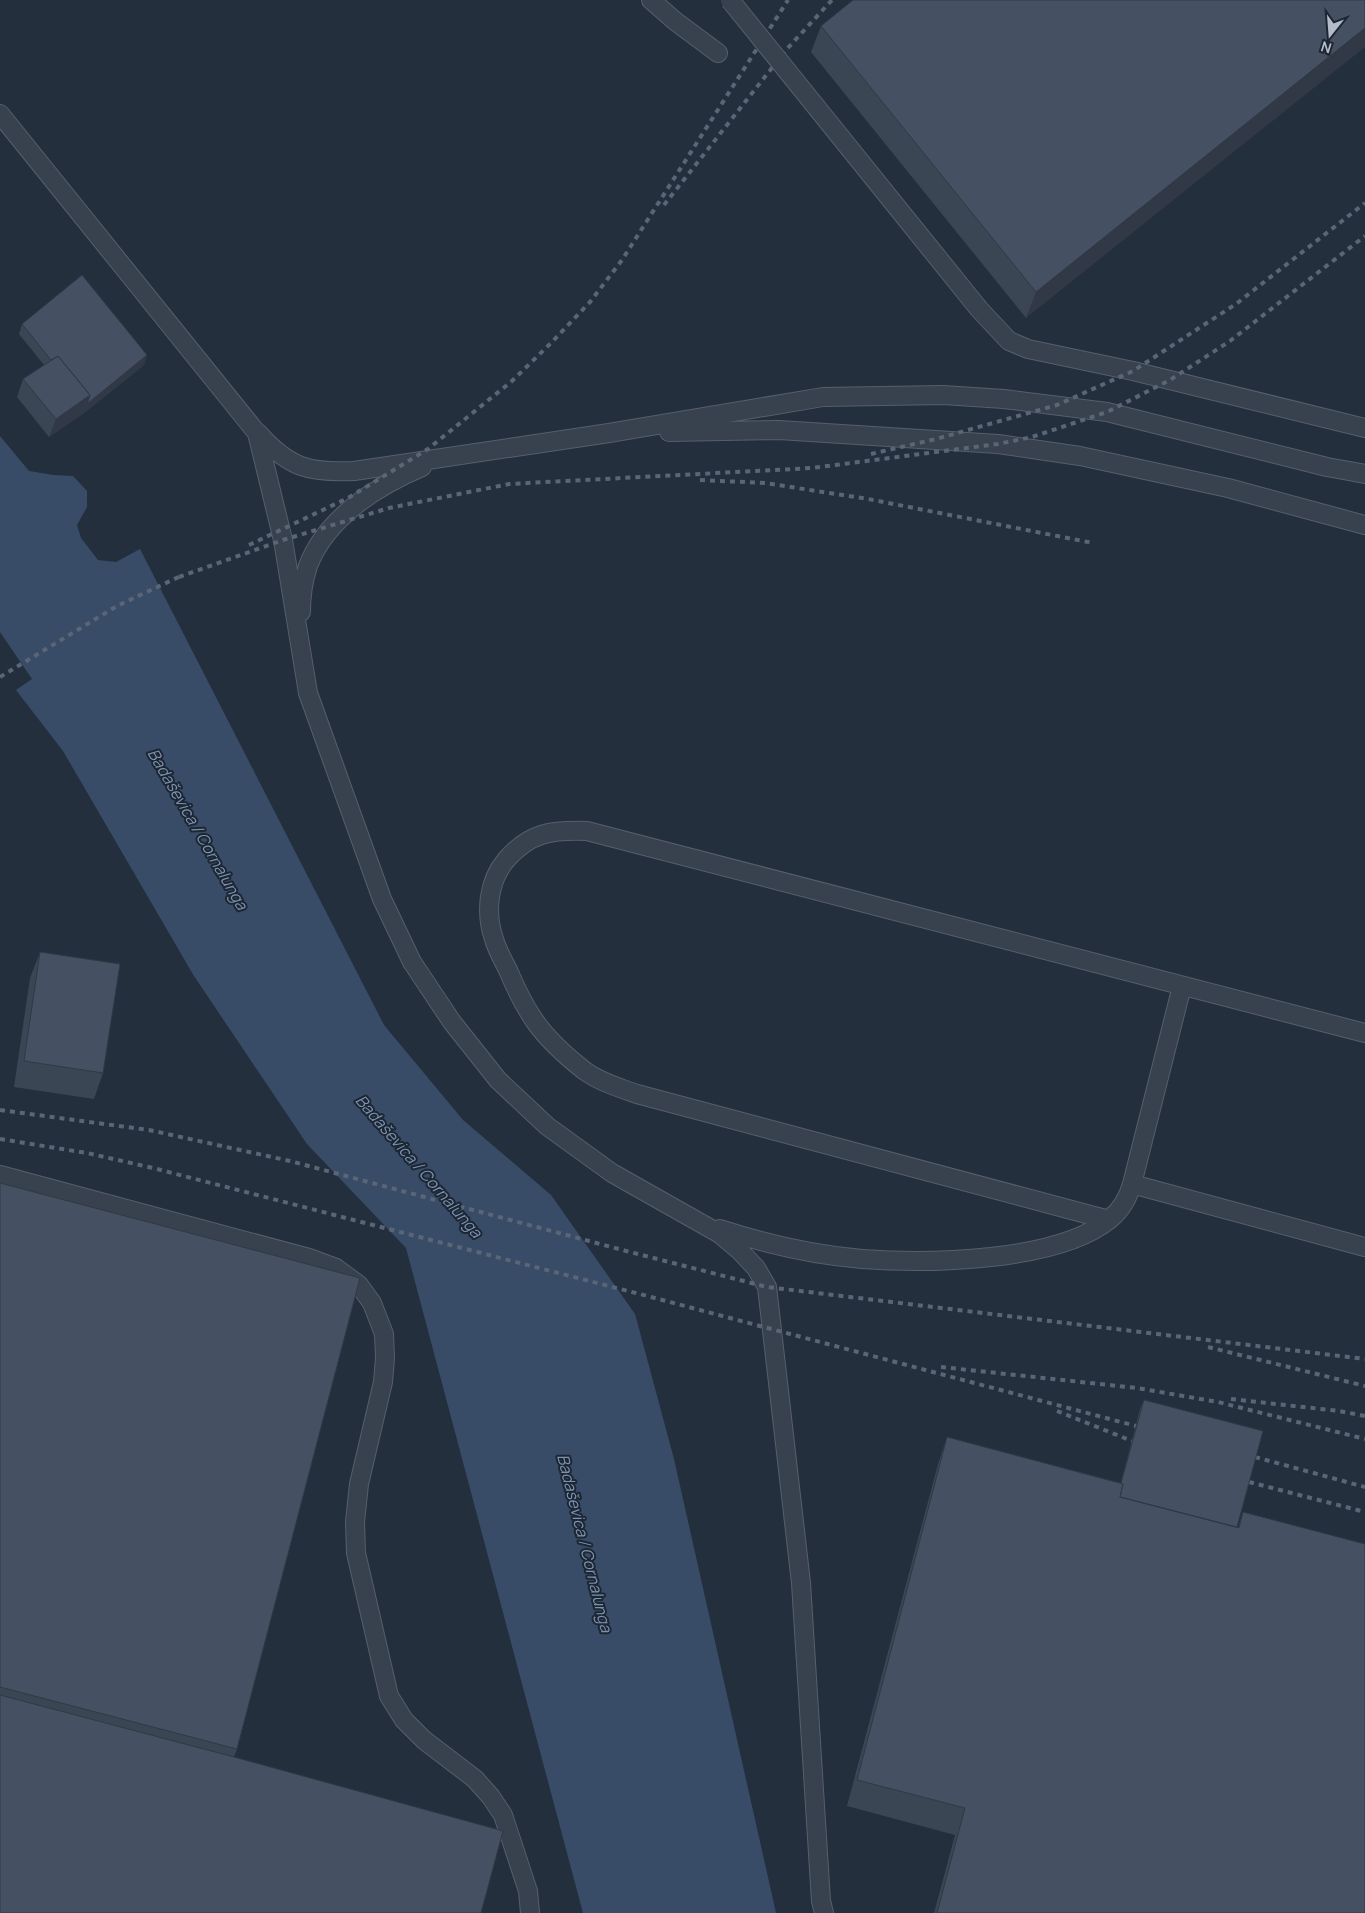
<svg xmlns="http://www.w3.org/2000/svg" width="1365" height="1913" viewBox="0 0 1365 1913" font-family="Manrope,sans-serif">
  <rect width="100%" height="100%" fill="#242f3e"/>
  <path fill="#394c67" d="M0 436 29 471 53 475 73 476 87 491V507L77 525 81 538 98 560 116 562 140 549 384 1025 463 1120 551 1195 635 1314 674 1459 776 1913H583L406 1248 307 1144 194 976 63 751 16 690 32 679 0 632Z"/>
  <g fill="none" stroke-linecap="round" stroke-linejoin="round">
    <defs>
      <path id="lane" d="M651 0 675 21 718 53
        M0 114 257 433 283 540 308 693 382 899 412 962 452 1022 498 1080 547 1126 612 1173 720 1234 739 1250 756 1268 767 1287 801 1583 821 1901 824 1913
        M979 309 1009 341 1028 349 1133 371 1365 428
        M669 432 779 430 998 444 1080 456 1228 488 1365 525
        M258 433C289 468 309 473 354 471L609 433 823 397 943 395 1004 399 1107 412 1327 467 1365 474
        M301 612C301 597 303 581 308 566 326 518 377 486 422 467
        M0 1175 309 1258 336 1268 359 1285 372 1303 384 1334 385 1358 383 1382 359 1484 355 1522 356 1553 389 1696 404 1720 424 1740 475 1779 491 1797 503 1815 528 1891 530 1913
        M1132 1184 1182 986
        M1109 1220 637 1094C620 1088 600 1082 585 1071 567 1057 547 1039 534 1020 524 1005 515 987 508 970 503 960 497 950 494 939 485 913 488 881 506 860 530 832 552 830 587 831L1365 1033
        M720 1229C766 1244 814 1255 862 1259 927 1264 1058 1262 1110 1219 1121 1210 1128 1198 1132 1184L1365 1247"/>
    </defs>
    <use href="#lane" stroke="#565f6c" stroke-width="20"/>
    <use href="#lane" stroke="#38414e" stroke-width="18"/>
    <path stroke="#5a6575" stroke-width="4" stroke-dasharray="5 5" stroke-linecap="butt" d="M664 205 786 50 832 0
      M871 454 936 439 1057 405 1133 371 1236 304 1365 203
      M700 480 765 483 868 499 1093 543
      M249 545 348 498 428 449 512 381 552 342 590 302 622 260 788 0
      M179 577 283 540 389 508 509 484 812 468 998 444 1032 437 1107 412 1170 380 1230 341 1365 236
      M0 677 117 606 183 575
      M0 1110 149 1130 290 1161 630 1252 767 1287 1365 1359
      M0 1139 87 1153 153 1168 651 1297 1136 1426
      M1208 1347 1365 1386
      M941 1367 1137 1388 1218 1402 1365 1439
      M1231 1399 1339 1411 1365 1416
      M1057 1411 1132 1441
      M1255 1457 1365 1487
      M1249 1482 1365 1512"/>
    <defs>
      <path id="lane-bridge" d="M730 0 979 309"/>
    </defs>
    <use href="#lane-bridge" stroke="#565f6c" stroke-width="20" stroke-linecap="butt"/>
    <use href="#lane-bridge" stroke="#38414e" stroke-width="18"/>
  </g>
  <path fill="#3b4654" d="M1365 0 1026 318 811 52 821 26Z
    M22 324 147 355 144 365 84 413 49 437 17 397 23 379 44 365 19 334Z
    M40 952 103 1073 94 1099 14 1087 30 978Z
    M0 1183 237 1749 234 1757 0 1913Z
    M1144 1400 1238 1528 1243 1512 1365 1913H934L955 1835 847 1806 938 1464 947 1437 1121 1483 1140 1409Z"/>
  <path fill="#303945" d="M1365 28V47L1026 318 1036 292Z
    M147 355 144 365 84 413 49 437 56 419Z"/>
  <path fill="#455162" stroke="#303945" d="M853 0H1365V28L1036 292 821 26Z
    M82 275 147 355 87 404 90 395 58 356 51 360 22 324Z
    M58 356 90 395 56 419 23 379Z
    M40 952 120 964 103 1073 24 1061Z
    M0 1183 360 1278 237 1749 0 1687Z
    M1144 1400 1263 1431 1237 1527 1120 1497 1123 1484 1121 1483Z
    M947 1437 1123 1484 1120 1497 1239 1528 1243 1512 1365 1544V1913H937L965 1808 857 1780Z
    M0 1695 234 1757 503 1831 481 1913H0Z"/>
  <g text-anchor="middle" stroke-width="4" stroke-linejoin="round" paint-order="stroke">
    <g font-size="16" font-style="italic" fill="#7c92b1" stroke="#1d2633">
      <text transform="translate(198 829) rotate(60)" y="6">Badaševica / Cornalunga</text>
      <text transform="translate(419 1166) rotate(49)" y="6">Badaševica / Cornalunga</text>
      <text transform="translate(585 1543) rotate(76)" y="6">Badaševica / Cornalunga</text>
    </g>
  </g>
  <g transform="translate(1330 35) rotate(197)" stroke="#1d2633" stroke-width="4" paint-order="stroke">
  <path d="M0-4L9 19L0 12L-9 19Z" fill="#b4bcc9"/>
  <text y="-8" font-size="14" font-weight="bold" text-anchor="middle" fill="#b4bcc9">N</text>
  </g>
</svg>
